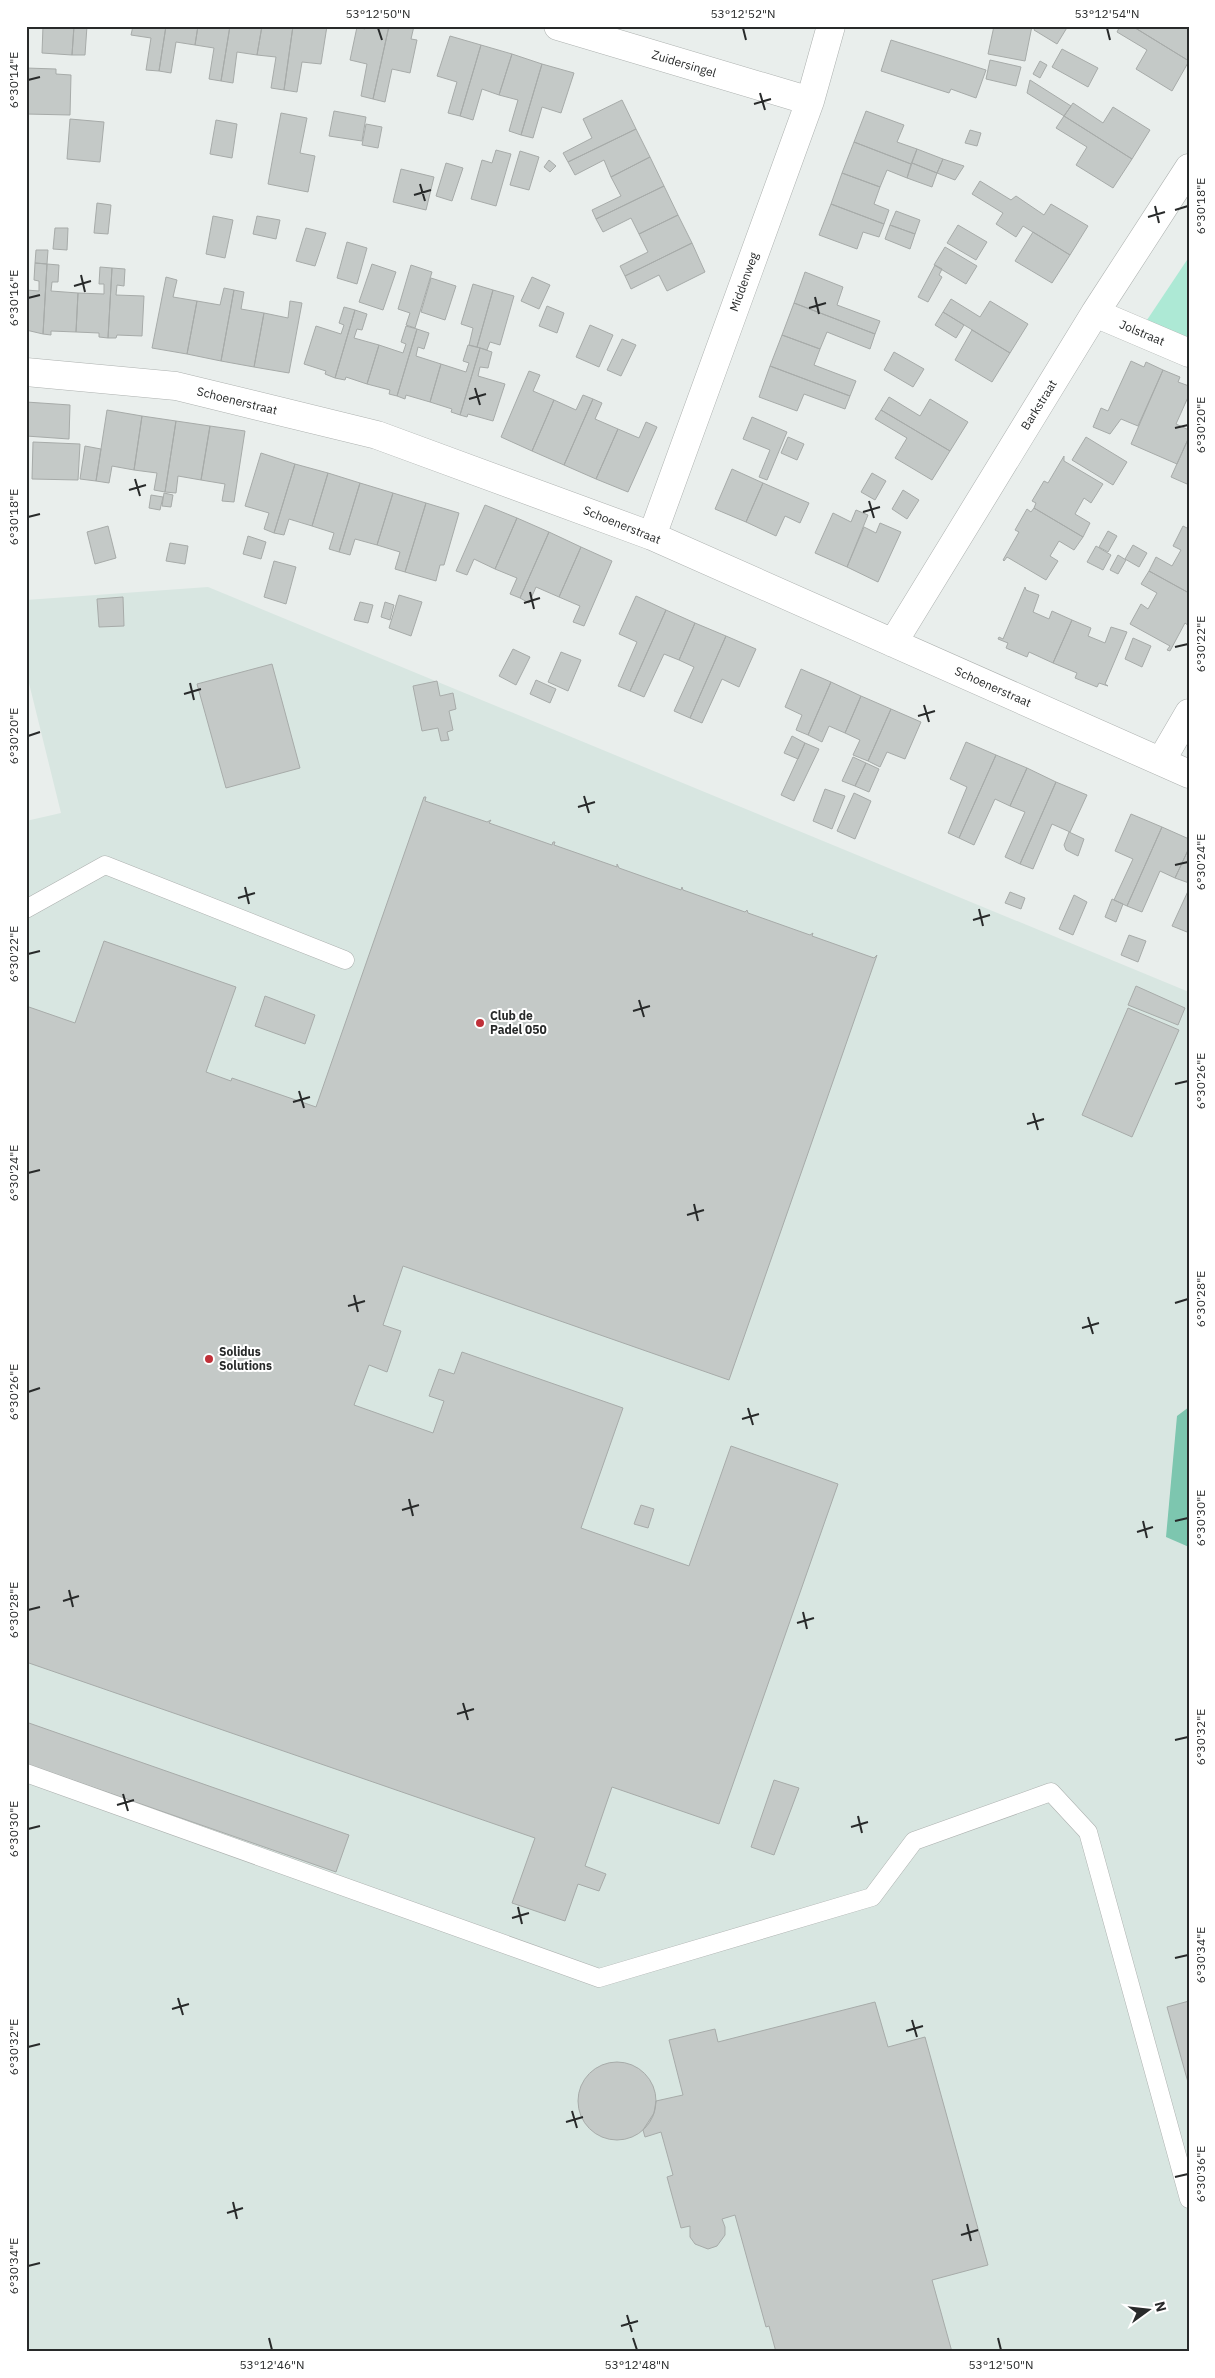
<svg xmlns="http://www.w3.org/2000/svg" width="1215" height="2378" viewBox="0 0 1215 2378" font-family="'IBM Plex Sans',sans-serif">
  <rect width="100%" height="100%" fill="#e9eeec"/>
  <path fill="#d8e6e1" d="M208 587 1189 992V2352H26V821L61 813 26 671V600Z"/>
  <path fill="#ade9d5" d="M1189 257V343L1145 323Z"/>
  <path fill="#7dc6af" d="M1189 1407V1547L1166 1537 1177 1416Z"/>
  <path fill="#c4c9c7" stroke="#a7aba9" d="M43 26H74L72 55 42 53Z
    M74 26H87L85 55H72Z
    M133 26H166L159 71 146 70 151 38 131 35Z
    M166 26H198L195 45 176 42 171 73 159 71Z
    M198 26H230L221 81 209 79 214 48 195 45Z
    M230 26H262L257 55 237 52 233 83 221 81Z
    M262 26H293L284 90 271 88 276 57 257 55Z
    M293 26H327L321 64 302 62 297 92 284 90Z
    M366 26H389L373 99 361 96 367 64 350 60 357 27 365 29Z
    M389 26H414L411 39 417 40 410 73 392 69 385 102 373 99Z
    M994 26H1032L1025 61 988 54Z
    M1036 26H1068L1057 44 1034 30Z
    M1120 26H1132L1189 61 1172 91 1136 69 1147 50 1117 32Z
    M1132 26H1189V61Z
    M450 36 481 45 460 116 448 113 457 82 437 76Z
    M891 40 986 70 976 98 951 89 949 93 881 71Z
    M481 45 512 54 499 95 482 89 473 120 460 116Z
    M1062 49 1098 68 1088 87 1052 67Z
    M512 54 542 64 521 135 509 131 518 100 499 95Z
    M990 60 1021 67 1016 86 986 79Z
    M1040 61 1047 65 1040 78 1033 74Z
    M542 64 574 73 561 113 542 107 533 138 521 135Z
    M26 68 56 69V74L71 75 70 115 26 114Z
    M1030 80 1071 106 1064 116 1027 93Z
    M622 100 636 129 568 162 563 153 592 138 583 119Z
    M1073 103 1103 123 1113 107 1150 130 1132 159 1064 116Z
    M334 111 366 117 362 141 329 136Z
    M866 111 904 125 897 142 917 149 911 164 854 142Z
    M281 113 307 118 300 153 315 156 308 192 268 184Z
    M1064 116 1132 159 1113 188 1076 165 1087 147 1056 128Z
    M70 119 104 122 100 162 67 159Z
    M216 120 237 124 232 158 210 154Z
    M366 124 382 127 378 148 362 145Z
    M636 129 650 157 611 177 604 160 575 175 568 162Z
    M970 130 981 133 977 146 965 143Z
    M854 142 911 164 907 178 887 170 880 187 842 173Z
    M917 149 943 159 937 173 912 163Z
    M496 150 511 154 496 206 471 199 482 160 492 163Z
    M520 151 539 157 529 190 510 185Z
    M650 157 664 186 596 219 592 210 621 196 611 177Z
    M943 159 964 166 955 180 937 173Z
    M549 160 556 166 550 172 544 167Z
    M446 163 463 168 452 201 436 196Z
    M912 163 937 173 932 187 907 178Z
    M401 169 434 177 426 210 393 202Z
    M842 173 880 187 874 204 889 210 884 224 831 204Z
    M980 181 1011 200 1016 196 1044 215 1051 204 1088 226 1070 255 1023 226 1016 237 996 224 1003 213 972 194Z
    M664 186 678 215 639 234 631 218 603 232 596 219Z
    M97 203 111 205 108 234 94 233Z
    M831 204 884 224 879 237 863 232 857 249 819 235Z
    M896 211 920 220 915 234 890 225Z
    M678 215 692 243 625 276 620 266 648 252 639 234Z
    M213 216 233 220 225 258 206 254Z
    M257 216 280 220 276 239 253 234Z
    M890 225 915 234 910 249 885 239Z
    M958 225 987 242 976 260 947 243Z
    M55 228H68L67 250 53 249Z
    M306 228 326 233 315 266 296 261Z
    M1033 232 1070 255 1052 283 1015 261Z
    M347 242 367 248 357 284 337 278Z
    M692 243 705 272 667 291 659 275 631 289 625 276Z
    M945 247 977 266 966 284 934 265Z
    M36 250H48L47 264 35 263Z
    M35 263 47 264 43 334 26 330V290L39 291V281L34 280Z
    M47 264 59 265 58 282H52L51 291 78 293 76 332 51 331V335L43 334Z
    M372 264 396 272 383 310 359 302Z
    M411 265 432 272 415 328 406 325 410 313 398 309Z
    M935 265 942 269 939 275 942 277 928 302 918 297Z
    M100 267 112 268 108 338 99 337V333L76 332 78 293 104 294V284H99Z
    M112 268 125 269 124 286 117 285 116 295 144 296 142 336 117 335 116 338H108Z
    M805 272 843 287 837 305 880 321 875 334 794 303Z
    M166 277 177 280 173 297 197 301 187 354 152 348Z
    M532 277 550 285 539 309 521 301Z
    M431 278 456 286 445 320 421 312Z
    M473 284 493 290 477 347 469 345 473 328 461 324Z
    M224 288 234 290 221 361 187 354 197 301 220 305Z
    M234 290 244 292 241 309 264 313 254 367 221 361Z
    M493 290 514 296 500 345 490 342 487 350 477 347Z
    M951 299 980 317 990 301 1028 324 1010 353 943 312Z
    M290 301 302 303 289 373 254 367 264 313 288 318Z
    M794 303 875 334 870 349 827 332 820 349 782 335Z
    M547 306 564 313 557 333 539 326Z
    M344 307 355 310 335 378 325 374 326 371 304 364 316 326 341 334 344 325 339 323Z
    M355 310 367 314 362 330 357 329 354 338 379 345 367 384 346 377 345 380 335 378Z
    M943 312 964 325 956 338 935 325Z
    M590 325 613 335 599 367 576 357Z
    M406 326 417 329 397 396 389 394 390 390 367 384 379 345 403 353 406 344 401 342Z
    M417 329 429 333 424 349 418 347 416 356 441 364 430 402 406 395 405 399 397 396Z
    M972 330 1010 353 992 382 955 360Z
    M782 335 820 349 814 365 856 381 850 396 770 366Z
    M622 339 636 345 621 376 607 370Z
    M468 345 480 348 460 415 451 412 452 409 430 402 441 364 466 372 469 363 463 361Z
    M480 348 492 352 488 368 480 367 478 376 505 384 493 421 468 414 467 417 460 415Z
    M894 352 924 369 913 387 884 370Z
    M1131 361 1144 367 1146 362 1163 370 1138 426 1121 419 1110 434 1093 427 1101 408 1108 411Z
    M770 366 850 396 845 409 804 394 797 411 759 397Z
    M1163 370 1180 377 1178 382 1189 386V395L1176 424 1189 430V437L1177 464 1131 444Z
    M529 371 540 375 533 391 554 400 532 451 501 437Z
    M583 395 593 399 564 465 532 451 554 400 576 410Z
    M889 397 920 416 930 399 968 422 950 451 881 410Z
    M593 399 602 403 595 419 618 429 596 479 564 465Z
    M26 402 70 405 69 439 26 436Z
    M107 410 142 416 134 470 112 466 109 483 96 481Z
    M881 410 950 451 932 480 895 458 907 438 875 419Z
    M142 416 176 421 165 492 154 490 157 473 134 470Z
    M752 417 787 432 767 480 759 477 770 450 743 439Z
    M176 421 210 426 201 480 178 476 176 493 165 492Z
    M646 422 657 427 628 492 596 479 618 429 639 438Z
    M210 426 245 431 234 502 222 501 225 484 201 480Z
    M788 437 804 444 797 460 781 453Z
    M1086 437 1127 462 1113 485 1072 460Z
    M1189 437V480L1187 484 1171 477Z
    M33 442 80 444 78 480 32 479Z
    M85 446 101 449 96 481 80 479Z
    M261 453 295 464 274 533 264 529 269 513 245 506Z
    M1064 456V461L1103 484 1091 503 1084 498 1075 514 1090 523 1083 537 1034 508 1036 503 1032 501 1044 481 1048 483Z
    M295 464 328 473 312 526 289 519 284 535 274 533Z
    M732 469 763 483 746 522 715 509Z
    M328 473 360 483 339 552 329 549 334 533 312 526Z
    M872 473 886 481 875 500 861 492Z
    M360 483 393 493 377 545 355 539 350 555 339 552Z
    M763 483 809 503 800 523 785 516 776 536 746 522Z
    M903 490 919 500 907 519 892 509Z
    M164 493 173 495 171 507 162 506Z
    M393 493 426 503 405 572 395 569 400 552 377 545Z
    M151 495 163 497 160 510 149 508Z
    M426 503 459 513 444 565H440L436 581 405 572Z
    M485 505 517 518 495 569 474 559 467 575 456 571Z
    M1034 508 1083 537 1074 550 1059 541 1050 556 1058 561 1046 580 1007 557 1004 561 1003 560 1019 532 1015 530 1027 509 1031 512Z
    M856 510 868 515 847 567 815 553 833 513 851 522Z
    M517 518 549 532 520 598 510 594 517 578 495 569Z
    M880 523 901 532 878 582 847 567 864 527 876 533Z
    M108 526 116 558 95 564 87 532Z
    M1183 526 1189 529V593L1149 571 1156 557 1172 566 1181 550 1173 546Z
    M1108 531 1117 536 1108 552 1099 547Z
    M549 532 581 547 559 597 536 587 529 603 520 598Z
    M248 536 266 542 261 559 243 554Z
    M170 543 188 546 185 564 166 561Z
    M1133 545 1147 553 1139 567 1125 559Z
    M1096 546 1111 555 1103 570 1087 562Z
    M581 547 612 561 584 626 573 622 580 606 559 597Z
    M1118 555 1126 560 1118 574 1110 570Z
    M274 561 296 567 286 604 264 597Z
    M1149 571 1189 593V626L1185 623 1170 651 1167 650 1170 646 1130 624 1141 604 1148 609 1157 593 1141 584Z
    M1025 587 1026 590 1039 595 1033 612 1049 619 1052 611 1072 620 1053 663 1029 652 1027 657 1006 648 1008 643 998 639 999 637 1003 639Z
    M399 595 422 602 411 636 389 628Z
    M636 596 666 610 630 691 618 686 637 642 619 634Z
    M123 597 124 626 99 627 97 599Z
    M360 602 373 605 368 623 354 620Z
    M385 602 394 605 390 620 381 617Z
    M666 610 695 623 679 660 664 654 644 697 630 691Z
    M1072 620 1091 628 1088 636 1105 643 1111 627 1127 632 1105 684 1108 686 1099 683 1097 687 1075 678 1077 673 1053 663Z
    M695 623 726 636 690 718 674 711 694 667 679 660Z
    M726 636 756 649 739 687 722 679 702 723 690 718Z
    M1133 638 1151 646 1142 667 1125 659Z
    M513 649 530 657 516 685 499 676Z
    M561 652 581 660 568 691 548 682Z
    M272 664 300 768 226 788 197 684Z
    M801 669 831 682 808 735 796 730 802 715 785 707Z
    M536 680 556 689 550 703 530 694Z
    M437 681 440 696 453 693 456 709 449 711 453 730 447 732 449 740 441 741 438 728 422 731 413 686Z
    M831 682 861 696 845 733 829 726 822 742 808 735Z
    M861 696 891 709 868 761 853 755 860 740 845 733Z
    M891 709 921 722 905 759 887 752 880 767 868 761Z
    M792 736 805 743 798 759 784 753Z
    M966 742 996 755 959 838 948 833 967 787 950 779Z
    M805 743 819 749 794 801 781 795Z
    M996 755 1027 768 1010 806 995 799 974 845 959 838Z
    M853 757 866 763 855 786 842 781Z
    M866 763 879 769 869 792 855 786Z
    M1027 768 1056 782 1020 864 1005 857 1025 812 1010 806Z
    M1056 782 1087 795 1070 832 1052 824 1033 869 1020 864Z
    M825 789 845 796 832 829 813 821Z
    M854 793 871 801 855 839 837 831Z
    M424 797H426L425 801 487 822 491 820 489 823 552 845 553 842H555L554 845 617 867V864L619 868 681 890 682 887 683 890 745 912 747 910 748 913 810 935 813 933 812 936 874 958 877 955 729 1380 403 1266 383 1325 401 1331 387 1372 369 1365 354 1405 433 1433 444 1401 429 1396 439 1369 454 1374 462 1352 623 1408 581 1528 689 1566 731 1446 838 1484 719 1824 612 1787 585 1866 606 1874 599 1891 578 1884 565 1921 512 1903 535 1838 26 1662V1006L75 1023 104 941 236 987 206 1072 231 1081 232 1078 316 1107Z
    M1131 814 1162 827 1127 906 1114 900 1133 859 1115 851Z
    M1162 827 1189 839V848L1175 878 1160 871 1142 912 1127 906Z
    M1069 832 1084 839 1078 856 1066 850 1064 845Z
    M1189 848V883L1175 878Z
    M1189 889V929L1187 932 1172 926Z
    M1010 892 1025 898 1021 909 1005 903Z
    M1074 895 1087 902 1073 935 1059 929Z
    M1112 899 1123 904 1116 922 1105 917Z
    M1129 935 1146 941 1138 962 1121 955Z
    M1136 986 1185 1008 1178 1025 1128 1005Z
    M265 996 315 1015 305 1044 255 1026Z
    M1128 1008 1179 1030 1132 1137 1082 1115Z
    M641 1505 654 1509 648 1528 634 1524Z
    M26 1722 349 1835 336 1872 26 1764Z
    M774 1780 799 1788 774 1855 751 1847Z
    M1189 2001V2086L1167 2007Z
    M875 2002 888 2047 925 2037 988 2265 932 2280 952 2352H776L769 2326 766 2327 735 2215 722 2219 725 2227V2235L717 2246 708 2249 695 2244 690 2237V2226L681 2228 667 2177 673 2175 661 2132 645 2137 643 2130 654 2113 656 2101 683 2095 669 2040 715 2029 718 2042Z
    M578 2101a39 39 0 1 1 78 0a39 39 0 1 1-78 0Z"/>
  <g fill="none" stroke-linecap="round" stroke-linejoin="round">
    <defs>
      <path id="service" d="M26 909 105 865 345 960
        M26 1773 599 1978 872 1897 914 1841 1051 1792 1088 1832 1189 2199"/>
      <path id="minor" d="M558 26 810 101
        M1095 313 1189 353
        M26 372 176 386 377 435 652 536 1189 774
        M652 536 810 101 831 26
        M893 643 1095 313 1189 168
        M1161 761 1189 713"/>
    </defs>
    <use href="#service" stroke="#adb1af" stroke-width="19"/>
    <use href="#minor" stroke="#adb1af" stroke-width="29"/>
    <use href="#service" stroke="#fff" stroke-width="18"/>
    <use href="#minor" stroke="#fff" stroke-width="28"/>
  </g>
  <path fill="none" stroke="#282a2a" stroke-width="2" d="M378 28 382 40M743 28 746 40M1107 28 1110 40M28 80 40 77M760 93 765 110M754 104 771 99M420 184 425 201M414 195 431 190M1155 206 1159 223M1175 210 1188 206M1148 217 1165 212M81 275 85 292M74 286 91 281M815 297 819 314M28 298 40 295M809 308 826 303M475 388 480 405M469 399 486 394M1175 428 1188 425M135 479 140 496M129 490 146 485M869 501 874 518M863 512 880 507M28 517 40 514M530 592 534 609M524 603 540 598M1175 647 1188 644M190 683 194 700M184 694 201 689M924 705 929 722M918 716 935 711M28 736 40 732M584 796 589 813M578 807 595 802M1175 865 1188 862M245 887 249 904M238 898 255 893M979 909 983 926M973 920 990 915M28 954 40 951M639 1000 644 1017M633 1011 650 1006M1175 1084 1188 1081M299 1091 304 1108M293 1102 310 1097M1033 1113 1038 1130M1027 1124 1044 1119M28 1173 40 1170M694 1204 698 1221M687 1215 704 1210M354 1295 358 1312M1175 1303 1188 1299M348 1306 365 1301M1088 1317 1093 1334M1082 1328 1099 1323M28 1392 40 1388M748 1408 753 1425M742 1419 759 1414M409 1499 413 1516M402 1510 419 1505M1143 1521 1147 1538M1175 1521 1188 1518M1137 1532 1153 1527M69 1590 73 1607M63 1601 79 1596M28 1610 40 1607M803 1612 807 1629M797 1623 814 1618M463 1703 468 1720M457 1714 474 1709M1175 1740 1188 1737M123 1794 128 1811M117 1805 134 1800M858 1816 862 1833M851 1827 868 1822M28 1829 40 1826M518 1907 522 1924M512 1918 529 1913M1175 1958 1188 1955M178 1998 183 2015M172 2009 189 2004M912 2020 917 2037M906 2031 923 2026M28 2047 40 2044M572 2111 577 2128M566 2122 583 2117M1175 2177 1188 2174M233 2202 237 2219M227 2213 243 2208M967 2224 971 2241M961 2235 978 2230M28 2266 40 2263M627 2315 632 2332M621 2326 638 2321M269 2338 272 2350M633 2338 637 2350M998 2338 1001 2350"/>
  <g fill="#c03039" stroke="#fff" stroke-width="2">
    <circle cx="480" cy="1023" r="5"/>
    <circle cx="209" cy="1359" r="5"/>
  </g>
  <g text-anchor="middle" stroke-width="4" stroke-linejoin="round" paint-order="stroke">
    <g font-size="12" fill="#282a2a" stroke="#fff">
      <text transform="translate(684 64) rotate(17)" y="4">Zuidersingel</text>
      <text transform="translate(744 282) rotate(-70)" y="4">Middenweg</text>
      <text transform="translate(1142 333) rotate(23)" y="4">Jolstraat</text>
      <text transform="translate(237 401) rotate(14)" y="4">Schoenerstraat</text>
      <text transform="translate(1039 405) rotate(-58)" y="4">Barkstraat</text>
      <text transform="translate(622 525) rotate(22)" y="4">Schoenerstraat</text>
      <text transform="translate(993 687) rotate(24)" y="4">Schoenerstraat</text>
    </g>
    <g font-size="12" font-weight="bold" fill="#282a2a" stroke="#fff" text-anchor="start">
      <text x="490" y="1020">Club de<tspan x="490" dy="14">Padel 050</tspan></text>
      <text x="219" y="1356">Solidus<tspan x="219" dy="14">Solutions</tspan></text>
    </g>
  </g>
  <rect width="1215" height="2378" fill="none" stroke="#ffffff" stroke-width="55"/>
  <g transform="translate(1148 2310) rotate(75)" stroke="#ffffff" stroke-width="4" paint-order="stroke">
  <path d="M0-4L9 19L0 12L-9 19Z" fill="#282a2a"/>
  <text y="-8" font-size="14" font-weight="bold" text-anchor="middle" fill="#282a2a">N</text>
  </g>
  <rect x="28" y="28" width="1160" height="2322" fill="none" stroke="#282a2a" stroke-width="2"/>
  <g font-size="12" text-anchor="middle" fill="#282a2a">
    <text x="378" y="18">53°12'50"N</text>
    <text x="743" y="18">53°12'52"N</text>
    <text x="1107" y="18">53°12'54"N</text>
    <text transform="translate(14 80) rotate(-90)" y="4">6°30'14"E</text>
    <text transform="translate(1201 206) rotate(-90)" y="4">6°30'18"E</text>
    <text transform="translate(14 298) rotate(-90)" y="4">6°30'16"E</text>
    <text transform="translate(1201 425) rotate(-90)" y="4">6°30'20"E</text>
    <text transform="translate(14 517) rotate(-90)" y="4">6°30'18"E</text>
    <text transform="translate(1201 644) rotate(-90)" y="4">6°30'22"E</text>
    <text transform="translate(14 736) rotate(-90)" y="4">6°30'20"E</text>
    <text transform="translate(1201 862) rotate(-90)" y="4">6°30'24"E</text>
    <text transform="translate(14 954) rotate(-90)" y="4">6°30'22"E</text>
    <text transform="translate(1201 1081) rotate(-90)" y="4">6°30'26"E</text>
    <text transform="translate(14 1173) rotate(-90)" y="4">6°30'24"E</text>
    <text transform="translate(1201 1299) rotate(-90)" y="4">6°30'28"E</text>
    <text transform="translate(14 1392) rotate(-90)" y="4">6°30'26"E</text>
    <text transform="translate(1201 1518) rotate(-90)" y="4">6°30'30"E</text>
    <text transform="translate(14 1610) rotate(-90)" y="4">6°30'28"E</text>
    <text transform="translate(1201 1737) rotate(-90)" y="4">6°30'32"E</text>
    <text transform="translate(14 1829) rotate(-90)" y="4">6°30'30"E</text>
    <text transform="translate(1201 1955) rotate(-90)" y="4">6°30'34"E</text>
    <text transform="translate(14 2047) rotate(-90)" y="4">6°30'32"E</text>
    <text transform="translate(1201 2174) rotate(-90)" y="4">6°30'36"E</text>
    <text transform="translate(14 2266) rotate(-90)" y="4">6°30'34"E</text>
    <text x="272" y="2369">53°12'46"N</text>
    <text x="637" y="2369">53°12'48"N</text>
    <text x="1001" y="2369">53°12'50"N</text>
  </g>
</svg>
